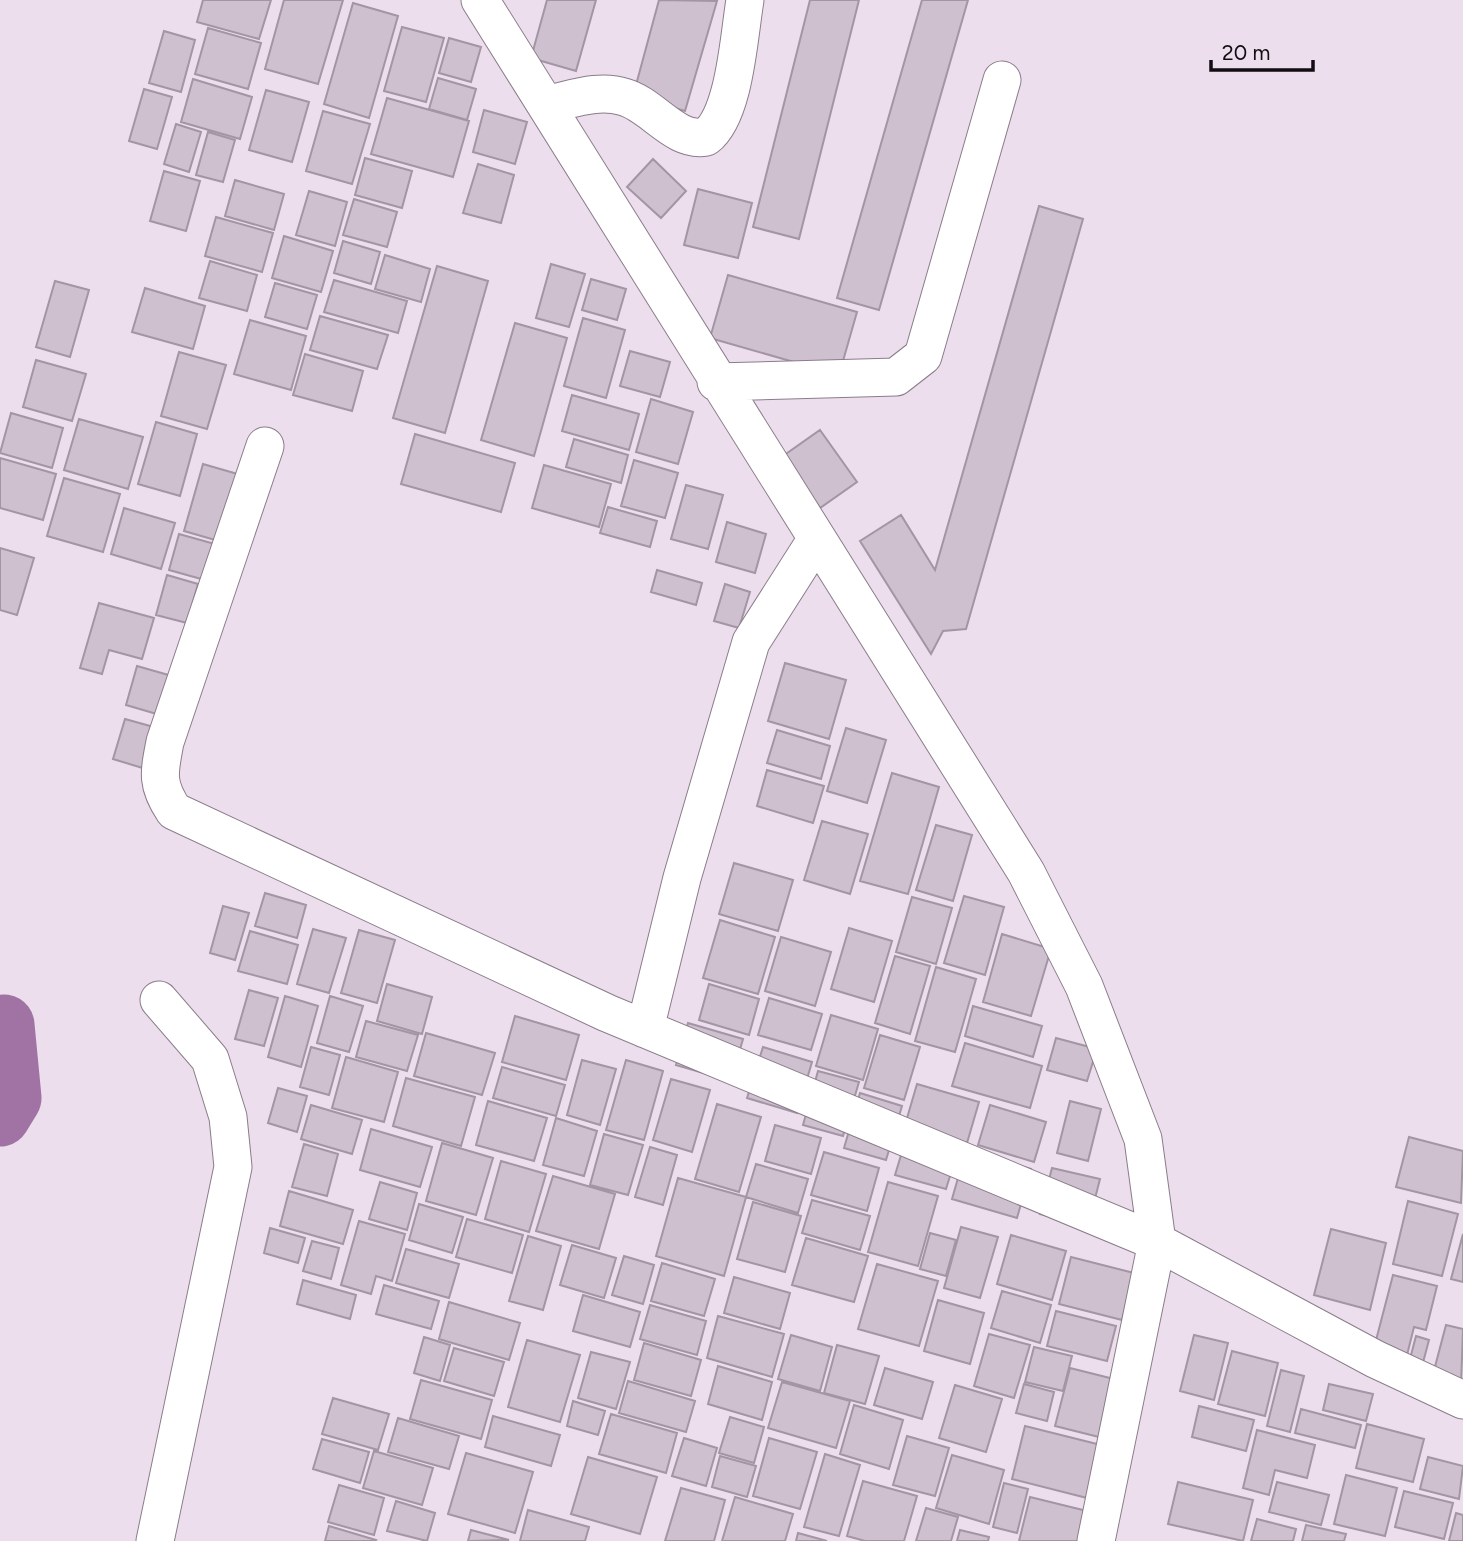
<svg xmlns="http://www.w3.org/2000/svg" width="1463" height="1541" viewBox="0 0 1463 1541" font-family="Figtree,sans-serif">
  <rect width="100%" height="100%" fill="#eddeee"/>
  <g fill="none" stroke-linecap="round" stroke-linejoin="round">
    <path stroke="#a173a5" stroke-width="61" d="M0 1026 4 1025 11 1098 0 1116"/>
  </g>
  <path fill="#cec0cf" stroke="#a395a3" stroke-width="2" d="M203 0H271L259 39 197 22Z
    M284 0H343L318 84 265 69Z
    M547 0H596L576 71 531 58Z
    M659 0 717 1 685 111 633 96Z
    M810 0H859L799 239 753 227Z
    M922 0H968L879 310 837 298Z
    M353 3 398 16 369 118 324 104Z
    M402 27 444 38 426 102 384 91Z
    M208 28 261 43 248 89 195 74Z
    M164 31 195 40 181 92 149 83Z
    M449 38 481 47 471 82 439 73Z
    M438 78 476 89 467 120 429 109Z
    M193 79 252 97 240 139 181 122Z
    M144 89 172 97 157 149 129 141Z
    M266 90 309 102 292 162 249 150Z
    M387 98 469 121 453 177 371 154Z
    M484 110 527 122 515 164 473 152Z
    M323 111 370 124 352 184 306 171Z
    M176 124 201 132 189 172 164 164Z
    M208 132 235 140 223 182 196 175Z
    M365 158 412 171 402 208 355 195Z
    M653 159 686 191 661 218 627 187Z
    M478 164 514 175 501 223 463 213Z
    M164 171 200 181 186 231 150 221Z
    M235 180 284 194 274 230 225 216Z
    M698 189 752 203 738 258 684 245Z
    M309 191 347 202 335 246 296 235Z
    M354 199 397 212 387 247 343 235Z
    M1039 206 1083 219 966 629 943 631 931 654 860 541 901 515 935 570Z
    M216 217 273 233 262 272 205 256Z
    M284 236 333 251 321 292 272 278Z
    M343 241 380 252 371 284 334 273Z
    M385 255 430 269 421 302 375 289Z
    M210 261 257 275 247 311 199 298Z
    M551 264 585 274 569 327 536 318Z
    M437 266 488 281 445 433 393 418Z
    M728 275 857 312 839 375 710 338Z
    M591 279 626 289 617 320 582 310Z
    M334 280 407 301 398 333 324 312Z
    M55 281 89 290 70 357 36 347Z
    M275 283 317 295 307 329 265 317Z
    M145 288 205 306 193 349 132 332Z
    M320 316 388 335 377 369 310 350Z
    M583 318 625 330 606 398 564 386Z
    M250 320 306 336 291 390 234 374Z
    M515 323 567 338 534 456 481 440Z
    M630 351 670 362 660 397 620 386Z
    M179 352 226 365 207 429 161 416Z
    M305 354 363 371 352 411 293 395Z
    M36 360 86 374 72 421 23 407Z
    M572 395 639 414 629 450 562 431Z
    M651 399 693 412 678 464 636 452Z
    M11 413 63 428 52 468 0 453Z
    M79 419 143 437 128 489 64 470Z
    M156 422 197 434 180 496 138 484Z
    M820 430 857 482 820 508 783 456Z
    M415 434 515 463 501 512 401 484Z
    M574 439 628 455 621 483 566 467Z
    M0 458 56 474 43 520 0 508Z
    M634 460 678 473 665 518 621 506Z
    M203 464 241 475 222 542 184 531Z
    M544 465 611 484 599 527 532 508Z
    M64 478 120 494 103 552 47 536Z
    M686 485 723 495 708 549 671 539Z
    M608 507 657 521 650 547 600 533Z
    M124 508 175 523 161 569 111 554Z
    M727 522 766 534 755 573 716 562Z
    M179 534 222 546 212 582 169 570Z
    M0 548 34 558 17 615 0 610Z
    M657 570 702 583 696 605 651 592Z
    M167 575 198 584 187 623 156 615Z
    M725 584 750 592 739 628 714 621Z
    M99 603 154 618 142 659 109 650 102 674 80 668Z
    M785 663 846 680 829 739 768 721Z
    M137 666 179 678 167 717 126 705Z
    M125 719 161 729 149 770 113 759Z
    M846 728 886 740 867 803 827 791Z
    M777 730 830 746 821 779 767 763Z
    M767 770 824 786 813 823 757 806Z
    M892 773 939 787 908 894 860 881Z
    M822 821 868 834 850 894 804 880Z
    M936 825 972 835 953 901 916 890Z
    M734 863 793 880 778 931 719 914Z
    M265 893 306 905 297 938 255 926Z
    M964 896 1004 907 985 975 944 963Z
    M912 897 952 908 936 964 896 952Z
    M223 906 249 913 235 960 210 953Z
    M720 920 775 937 758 994 703 978Z
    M849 928 892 941 874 1002 831 989Z
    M313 929 346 938 329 993 297 984Z
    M359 930 395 940 377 1003 341 993Z
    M250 931 298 945 287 984 238 971Z
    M1002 934 1051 949 1031 1016 983 1002Z
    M781 937 831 952 815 1006 765 991Z
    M895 956 930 966 910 1034 875 1023Z
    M936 967 976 979 955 1052 915 1041Z
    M387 984 432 997 422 1034 377 1021Z
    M709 984 759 999 749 1035 699 1020Z
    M249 990 278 998 264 1046 235 1039Z
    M285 996 318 1006 301 1067 268 1057Z
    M330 996 363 1006 349 1052 317 1043Z
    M769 998 822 1014 811 1050 758 1035Z
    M973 1006 1042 1026 1033 1057 965 1036Z
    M831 1015 878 1029 863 1080 816 1066Z
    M515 1016 579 1035 566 1080 502 1062Z
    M366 1021 418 1035 407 1071 356 1057Z
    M688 1023 743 1039 731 1081 676 1065Z
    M426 1033 495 1053 482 1095 414 1076Z
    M880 1035 920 1047 904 1100 864 1088Z
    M1056 1038 1097 1049 1087 1081 1047 1070Z
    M965 1043 1042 1066 1030 1108 952 1086Z
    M311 1047 340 1055 329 1095 300 1087Z
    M763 1047 812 1062 797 1113 747 1098Z
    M346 1057 398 1072 384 1122 332 1108Z
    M582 1060 616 1069 600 1125 567 1115Z
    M626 1060 663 1071 644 1140 606 1130Z
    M502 1067 565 1085 556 1116 493 1098Z
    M818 1071 859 1082 843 1136 803 1125Z
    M406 1078 475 1097 461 1146 393 1126Z
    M671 1079 710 1090 692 1152 653 1140Z
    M917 1084 979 1102 967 1143 905 1125Z
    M278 1088 307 1096 297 1132 268 1123Z
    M860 1093 902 1106 886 1160 844 1148Z
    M488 1101 547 1118 534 1161 476 1145Z
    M1070 1101 1101 1109 1088 1161 1057 1153Z
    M717 1104 761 1117 739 1192 695 1179Z
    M311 1105 362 1120 352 1154 301 1139Z
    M990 1105 1046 1122 1034 1162 978 1145Z
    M556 1118 597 1131 584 1176 543 1165Z
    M775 1125 821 1138 811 1174 765 1161Z
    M371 1129 432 1147 420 1187 360 1170Z
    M908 1132 959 1147 946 1189 895 1175Z
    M604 1134 643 1145 628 1195 590 1185Z
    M1409 1137 1463 1151 1461 1203 1396 1187Z
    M442 1143 493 1158 476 1215 426 1201Z
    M304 1144 338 1154 327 1196 292 1187Z
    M650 1147 677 1155 663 1205 635 1197Z
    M966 1150 1031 1169 1017 1218 952 1199Z
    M824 1152 879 1168 867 1211 811 1195Z
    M501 1161 546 1174 529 1232 485 1219Z
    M756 1164 808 1179 798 1213 746 1197Z
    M1052 1168 1100 1179 1088 1226 1040 1214Z
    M553 1176 615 1194 599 1249 536 1231Z
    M678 1178 746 1197 724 1276 656 1256Z
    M380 1182 417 1193 407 1230 369 1219Z
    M888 1182 938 1196 918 1266 868 1252Z
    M289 1191 353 1210 343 1244 280 1226Z
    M812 1200 870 1216 860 1250 802 1233Z
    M1408 1201 1458 1214 1442 1276 1393 1264Z
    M753 1202 801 1216 785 1272 737 1259Z
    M419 1204 463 1217 452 1253 409 1240Z
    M467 1219 523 1235 512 1273 456 1257Z
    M359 1221 405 1234 392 1281 376 1276 371 1294 341 1285Z
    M961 1227 998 1237 980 1298 944 1288Z
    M270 1228 305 1238 298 1263 264 1253Z
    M1331 1229 1386 1243 1370 1310 1314 1295Z
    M930 1233 956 1240 946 1276 920 1269Z
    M1463 1234V1282L1451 1279Z
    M1011 1235 1066 1251 1052 1300 997 1284Z
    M528 1236 561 1246 543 1310 509 1301Z
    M806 1238 868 1256 854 1302 792 1285Z
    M312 1241 339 1248 331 1279 303 1271Z
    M572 1245 616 1258 604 1298 560 1285Z
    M406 1249 459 1264 449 1298 396 1283Z
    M624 1256 654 1265 643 1304 612 1295Z
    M1071 1257 1134 1273 1122 1320 1059 1304Z
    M662 1263 715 1279 704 1316 651 1301Z
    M877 1264 938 1281 919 1346 858 1329Z
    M1393 1275 1437 1286 1426 1330 1414 1327 1401 1379 1368 1371Z
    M734 1277 790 1293 780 1329 724 1313Z
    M303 1280 356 1295 350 1319 297 1304Z
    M384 1285 439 1301 431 1329 376 1314Z
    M1002 1291 1051 1305 1040 1343 991 1328Z
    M583 1295 640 1312 630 1347 573 1331Z
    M938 1300 984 1313 970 1364 924 1351Z
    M449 1302 520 1323 509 1360 439 1339Z
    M650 1305 706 1321 697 1355 640 1339Z
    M1056 1311 1116 1326 1107 1361 1047 1346Z
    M718 1316 784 1334 772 1377 707 1358Z
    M1446 1325 1463 1329 1461 1386 1432 1378Z
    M989 1334 1030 1345 1014 1398 974 1386Z
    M791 1335 832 1347 820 1391 778 1379Z
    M1194 1335 1228 1343 1214 1400 1180 1391Z
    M1416 1336 1429 1340 1417 1385 1404 1382Z
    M424 1337 450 1345 440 1381 414 1373Z
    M527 1340 580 1355 560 1422 508 1407Z
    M644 1343 701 1360 691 1396 634 1380Z
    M837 1345 879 1356 865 1404 824 1393Z
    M1034 1347 1072 1356 1063 1391 1025 1382Z
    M454 1348 504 1362 494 1396 444 1381Z
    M1232 1351 1278 1363 1265 1416 1218 1404Z
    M591 1352 630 1362 616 1409 578 1398Z
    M718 1366 772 1382 762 1420 708 1404Z
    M885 1368 933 1382 922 1419 874 1405Z
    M1070 1368 1118 1380 1103 1438 1055 1426Z
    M1281 1370 1304 1376 1290 1432 1267 1426Z
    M421 1380 492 1400 481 1439 410 1419Z
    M628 1381 695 1401 686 1432 619 1413Z
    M782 1382 850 1401 836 1448 768 1428Z
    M1024 1384 1054 1392 1047 1421 1016 1413Z
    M1329 1384 1373 1394 1366 1421 1323 1410Z
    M955 1385 1002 1399 986 1452 939 1438Z
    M333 1398 389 1414 378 1450 322 1434Z
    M573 1401 605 1411 598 1435 567 1426Z
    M854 1405 903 1420 889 1469 840 1454Z
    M1199 1406 1254 1420 1246 1451 1192 1437Z
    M1301 1409 1361 1425 1355 1448 1295 1433Z
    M611 1414 677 1433 666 1473 599 1454Z
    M493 1416 560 1435 551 1466 485 1447Z
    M730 1417 764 1427 754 1463 719 1453Z
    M398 1418 459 1436 449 1469 388 1452Z
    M1367 1424 1424 1439 1413 1482 1356 1468Z
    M1025 1426 1101 1445 1087 1498 1012 1479Z
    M1257 1430 1315 1445 1307 1478 1275 1470 1269 1495 1243 1488Z
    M907 1436 949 1448 935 1496 893 1485Z
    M684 1438 717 1448 706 1486 672 1476Z
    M769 1438 817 1452 800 1509 753 1496Z
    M322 1439 369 1452 360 1483 313 1469Z
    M374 1451 433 1468 422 1505 363 1488Z
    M466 1453 533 1472 515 1533 448 1514Z
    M825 1454 860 1465 839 1536 804 1527Z
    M952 1455 1004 1470 989 1524 936 1508Z
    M720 1456 756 1466 747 1497 712 1487Z
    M588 1457 657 1477 640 1534 571 1514Z
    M1428 1457 1463 1466 1459 1499 1420 1489Z
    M1346 1475 1397 1488 1385 1536 1334 1524Z
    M863 1481 917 1496 904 1541H865L847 1536Z
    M1178 1482 1253 1500 1243 1541 1168 1524Z
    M1277 1482 1329 1495 1321 1525 1269 1512Z
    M1004 1483 1028 1489 1017 1533 993 1527Z
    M339 1485 384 1498 374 1535 328 1522Z
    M681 1488 725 1500 714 1541H665Z
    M1404 1491 1453 1503 1444 1539 1395 1527Z
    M735 1497 793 1514 785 1541H722Z
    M1030 1497 1087 1511 1079 1541H1019Z
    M396 1501 435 1513 427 1541 387 1531Z
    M926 1508 958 1517 951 1541H916Z
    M528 1510 589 1527 585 1541H520Z
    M1456 1513 1463 1515V1541H1449Z
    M1257 1519 1296 1529 1293 1541H1251Z
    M1306 1525 1346 1534 1344 1541H1302Z
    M329 1526 376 1540 375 1541H325Z
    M471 1530 509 1540 468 1541Z
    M960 1530 989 1537 988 1541H957Z
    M798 1533 827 1541H796Z"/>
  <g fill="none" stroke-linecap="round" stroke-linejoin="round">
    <defs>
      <path id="street" d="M480 0 1026 872 1084 986 1143 1139 1157 1242 1096 1541
        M548 104C573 99 599 89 624 97 653 105 675 143 706 137 735 115 739 35 745 0
        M716 382 896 377 923 356 1002 80
        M265 446 165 742C159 773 156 784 174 811L607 1013 1157 1242 1375 1359 1463 1400
        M645 1029 682 878 751 642 816 540
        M155 1541 233 1167 228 1117 210 1059 159 1000"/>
    </defs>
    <use href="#street" stroke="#8a7d8b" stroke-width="39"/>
    <use href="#street" stroke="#fff" stroke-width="37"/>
  </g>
  <path d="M1211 60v10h102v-10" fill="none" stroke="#120d12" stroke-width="3.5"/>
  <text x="1222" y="60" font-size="21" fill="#120d12" stroke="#eddeee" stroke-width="5" paint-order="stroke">20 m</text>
</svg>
